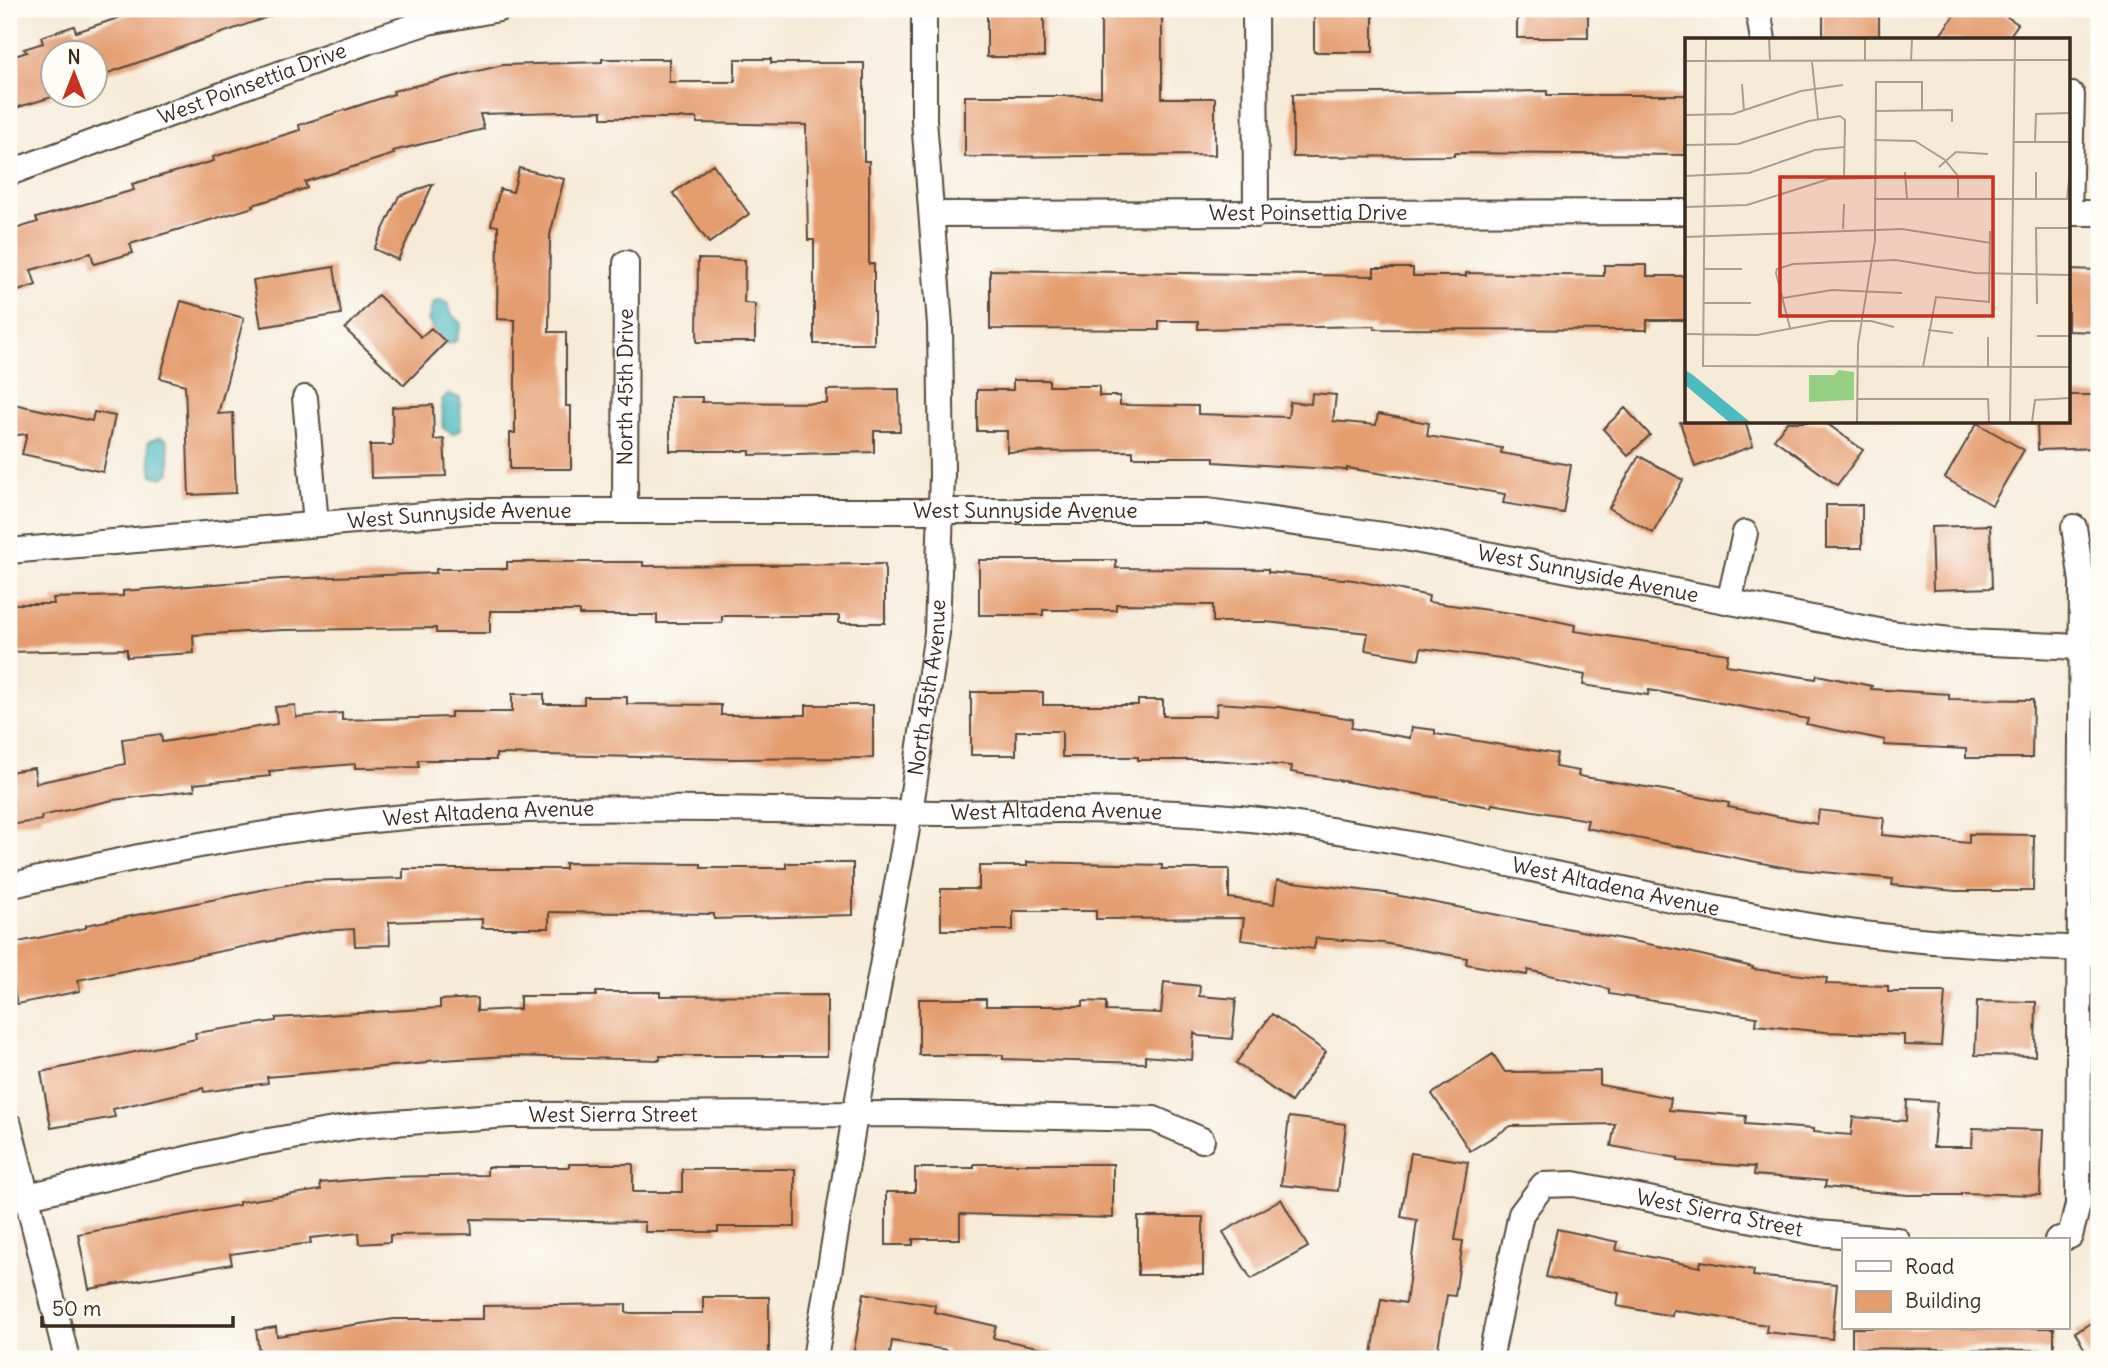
<svg xmlns="http://www.w3.org/2000/svg" width="2108" height="1368" viewBox="0 0 2108 1368" font-family="Delius,sans-serif">
  <rect width="100%" height="100%" fill="#fdfcf7"/>
  <filter id="ink" filterUnits="userSpaceOnUse"><feTurbulence type="fractalNoise" baseFrequency=".0143" numOctaves="2"/><feDisplacementMap in="SourceGraphic" scale="14" xChannelSelector="R" yChannelSelector="G"/><feConvolveMatrix kernelMatrix="1 2 1 2 8 2 1 2 1" color-interpolation-filters="sRGB"/></filter>
  <filter id="wash" filterUnits="userSpaceOnUse"><feTurbulence type="fractalNoise" baseFrequency=".00686" numOctaves="4" result="noise"/><feDisplacementMap in="SourceGraphic" scale="28" xChannelSelector="R" yChannelSelector="G"/><feGaussianBlur stdDeviation="1.57" result="paint"/><feColorMatrix in="noise" values="0 0 0 0 0 0 0 0 0 0 0 0 0 0 0 0 0 1.4 0 .05"/><feComposite in="paint" operator="in"/></filter>
  <g filter="url(#wash)">
    <rect width="100%" height="100%" fill="#f6ebd7"/>
    <path fill="#4bbac1" stroke="#437270" stroke-width="2" d="M440 300 448 304 452 315 461 324 456 341 448 344 437 336 428 320 433 304Z
      M448 394 460 398 461 429 453 434 443 428 442 400Z
      M160 437 167 440C169 452 170 459 170 473L162 478 152 475 148 442Z"/>
    <g id="blocks">
      <path fill="#e59d70" d="M132 9H278L279 13 94 78V52H52V97L9 110V58L27 52 24 49 43 43 41 37 74 26 76 32 133 13Z
        M987 9H1044V57H987Z
        M1101 9H1162V98H1215V155L965 157V96H1101Z
        M1314 9H1373V52H1314Z
        M1517 9H1588V38H1517Z
        M1823 9H1879V40H1823Z
        M1958 9H1995L2018 24 2007 40H1937Z
        M602 59H669V82H735V59H771V63H864V161H869V264H874V344H814V240H808L806 125 697 123V118H602V111L480 114 484 129 393 151 394 154 305 182 307 188 253 205 254 207 130 244 133 253 94 264 91 253 31 270 36 285 9 294V231L38 222 36 218 134 190 132 184 214 161 213 157 300 130 299 125 394 94 393 91 503 65 602 62Z
        M1547 91V95H1686V155L1454 153V156L1293 157V94Z
        M713 164 749 214 709 243 673 193Z
        M519 168 564 179 550 235 549 332H566V406H571V469H510V433H515V320L497 319 498 226 491 225 500 189 513 192Z
        M433 184 398 260 374 249 399 196Z
        M698 259 745 260 744 303 755 304V342H697Z
        M1604 265H1647V276H1686V320H1647V330L1374 329V326L1198 329V321H1159V330L990 329V270L1374 276V268H1413V276H1466V273L1604 276Z
        M334 267 341 314 261 327 253 280Z
        M2068 269 2099 270V332L2068 331Z
        M378 295 421 337 431 328 446 342 404 385 345 329Z
        M181 301 244 318 218 414 233 413 236 493 189 495 185 385 160 378Z
        M1013 380H1049V386H1099V396H1120V405L1198 406V414L1288 417 1290 402 1311 404 1312 393 1336 395 1333 421 1376 425 1378 414 1429 423 1427 436 1502 448 1501 453 1571 465 1563 513 1503 503 1505 494 1347 468V470L1214 462V457H1133V451L1007 452V431H977V390H1013Z
        M899 389 900 431H874V452L750 455V451H670V397H702V402L827 403V390Z
        M2068 395H2099V448L2038 450 2037 422H2068Z
        M9 403 92 421 94 412 115 416 103 472 22 454 27 434 9 436Z
        M433 405 434 440 444 439 446 476 371 478 370 445H393L392 407Z
        M1625 408 1650 435 1628 456 1603 429Z
        M1680 422H1745L1753 446 1695 467Z
        M1787 422H1825L1863 450 1837 485 1774 439Z
        M1977 423 2024 450 1992 505 1945 478Z
        M1639 456 1683 480 1653 533 1609 508Z
        M1826 505H1862V548H1826Z
        M1990 525 1992 588 1933 590 1931 527Z
        M979 560H1116V568L1268 569V572L1354 580 1429 596 1428 602 1533 616 1575 625 1574 631 1728 654 1726 665 1816 679 1817 675 1872 686 1871 689 1949 694V699L2033 700 2032 758H1966V749L1884 745 1885 740 1806 724 1808 719 1649 690 1648 695 1583 685 1585 675 1501 658 1421 648 1419 659 1365 650 1368 633 1266 622H1213V605L1116 604V610H1043V615H979Z
        M507 562H643V566L885 564V623H839V616H722V623H657V615H579V611H490V633H436V628L283 630 193 635 194 653 127 657V649L9 652V604H54L53 598 123 596V591L281 579 436 573V569H507Z
        M971 692H1043V705H1138V700H1163V716H1216L1217 703 1279 707 1353 719 1351 728 1410 738 1412 727 1435 730V734L1557 754 1555 767 1579 771 1578 776 1664 790 1729 803 1728 807 1817 824 1819 810 1884 818 1882 835 1969 843V834L2034 835 2033 891H1956L1892 885 1893 879 1792 869 1586 828 1588 820 1492 804 1491 807 1291 772 1292 766 1214 760H1138V757H1062V731H1016V755H971Z
        M512 694H544V704H584V697H627V704L721 705V715H806V705H873V758L732 759 496 754V760H418L419 767 355 768V764L269 771 270 776 194 784 195 790 113 800 41 816 42 820 9 825V772L34 768 36 783 125 764 122 739 161 734 162 742 277 724 275 707 295 705 296 717 342 713V720L451 717V712H512Z
        M1027 862 1162 865V869H1229V898L1274 904 1277 880 1385 893 1684 951 1753 967 1752 969 1827 978 1826 984 1888 986V992H1945L1941 1046 1904 1045V1035L1825 1032 1756 1025 1757 1017 1609 994V989L1528 970 1527 975 1466 964 1467 958 1383 943 1316 938 1314 949 1241 940 1244 918 1096 919V911H1013V930H941V889H979V866H1027Z
        M565 863 701 864V868H786V863H853V915L714 919V914L549 912V928H482V919L389 922 390 945 355 946 354 929 321 931 78 980 80 991 17 1004 9 966V944L86 928V925L306 881 403 878V869H565Z
        M1164 982 1200 986 1199 996 1236 999 1232 1039 1199 1036 1194 1033 1192 1060 1145 1056V1063L1003 1059V1055H919V999H986V1006H1083V1001L1106 1002V1011L1161 1013Z
        M596 992H660V996L827 995V1056H660V1060L508 1056 427 1061V1063L267 1077 268 1083 204 1092 203 1088 113 1109 115 1117 51 1128 41 1072 196 1039 195 1033 276 1021V1018L440 1008V1000L477 998V1011L520 1009V996H596Z
        M1977 1001 2036 1002 2035 1056 1975 1055Z
        M1272 1014 1326 1052 1291 1102 1236 1063Z
        M1493 1054 1505 1072 1600 1071V1085L1671 1098 1669 1110 1746 1116 1745 1124 1813 1129V1132L1851 1135 1853 1117 1906 1121 1907 1100 1937 1102 1933 1147H1972L1973 1128 2043 1130 2040 1195 1961 1193V1195H1908L1825 1187 1826 1181 1754 1175 1755 1167 1678 1161V1158L1611 1146 1615 1124 1511 1126 1470 1151 1432 1094Z
        M1289 1117 1346 1124 1338 1191 1281 1185Z
        M1411 1153 1468 1162 1455 1240 1463 1241 1455 1296 1447 1295 1436 1359H1371L1381 1299 1406 1303 1417 1220 1401 1217Z
        M569 1164H633V1192H682V1169H795V1227H718V1232H645V1222L471 1219 472 1234 390 1235V1242L360 1244 359 1233 310 1238 311 1243 230 1254 232 1264 89 1289 78 1234 239 1205V1202L321 1190 320 1183 384 1177 487 1175V1167H569Z
        M974 1164H1113V1218L960 1214V1239H913V1245H886V1192H915V1168H974Z
        M1281 1199 1308 1247 1251 1279 1223 1232Z
        M1138 1217H1203V1275H1138Z
        M1557 1229 1618 1242 1616 1250 1700 1267 1701 1261 1754 1270 1753 1276 1837 1284 1832 1339 1766 1332 1767 1325 1673 1310 1672 1316 1617 1306 1619 1293 1546 1277Z
        M864 1293 935 1305 934 1312 996 1326 993 1338 1053 1350 1052 1359H945L947 1350 892 1341 889 1359 853 1356Z
        M703 1297H769V1359H260L256 1330 276 1327 277 1336 394 1319H483V1306L626 1304V1313H703Z
        M2099 1319V1359H2090L2075 1332Z
        M1852 1328H2054V1350L1852 1348Z"/>
    </g>
  </g>
  <g filter="url(#ink)">
    <use href="#blocks" fill-opacity="0" stroke="#57473a" stroke-width="2"/>
    <g fill="none" stroke-linecap="round" stroke-linejoin="round">
      <defs>
        <g id="minor">
          <path d="M1255 9 1256 215"/>
          <path d="M1758 9 1763 40"/>
          <path id="s1" d="M9 173 369 41 428 22 499 9"/>
          <path d="M2068 213H2099"/>
          <path d="M2069 213 2072 95"/>
          <path id="s2" d="M932 214 1686 212"/>
          <path d="M305 398 316 524"/>
          <path id="s3" d="M625 509 626 263"/>
          <path id="s4" d="M9 551 470 511H1207L1405 538 1889 633 1968 642 2081 647"/>
          <path d="M1729 602 1745 533"/>
          <path id="s5" d="M9 886C139 855 271 828 405 817 583 802 767 811 945 813 984 813 1023 810 1062 810 1142 810 1225 814 1305 826 1483 852 1657 902 1835 930 1923 943 2011 947 2099 949"/>
          <path d="M9 1125 67 1359"/>
          <path id="s6" d="M28 1196 246 1145 363 1125 510 1115 909 1114 1154 1119 1202 1140"/>
          <path d="M2057 1240 2070 1236 2078 1205 2082 582 2074 527"/>
          <path id="s7" d="M815 1359 855 1115 910 812 937 633 942 475 940 325 924 120V9"/>
          <path id="s8" d="M1490 1359 1521 1214 1543 1185 1574 1184 1818 1233 1897 1240"/>
        </g>
      </defs>
      <use href="#minor" stroke="#57473a" stroke-width="28"/>
      <use href="#minor" stroke="#fff" stroke-width="24"/>
    </g>
  </g>
  <g text-anchor="middle" stroke-width="5" stroke-linejoin="round" paint-order="stroke">
    <g font-size="21" fill="#3b2a1e" stroke="#fdfcf7">
      <text dy="7" stroke="none"><textPath href="#s1" startOffset="259">West Poinsettia Drive</textPath></text>
      <text dy="7" stroke="none"><textPath href="#s2" startOffset="376">West Poinsettia Drive</textPath></text>
      <text dy="7" stroke="none"><textPath href="#s3" startOffset="122">North 45th Drive</textPath></text>
      <text dy="7" stroke="none"><textPath href="#s4" startOffset="1018">West Sunnyside Avenue</textPath></text>
      <text dy="7" stroke="none"><textPath href="#s4" startOffset="452">West Sunnyside Avenue</textPath></text>
      <text dy="7" stroke="none"><textPath href="#s4" startOffset="1586">West Sunnyside Avenue</textPath></text>
      <text dy="7" stroke="none"><textPath href="#s7" startOffset="681">North 45th Avenue</textPath></text>
      <text dy="7" stroke="none"><textPath href="#s5" startOffset="1054">West Altadena Avenue</textPath></text>
      <text dy="7" stroke="none"><textPath href="#s5" startOffset="486">West Altadena Avenue</textPath></text>
      <text dy="7" stroke="none"><textPath href="#s5" startOffset="1620">West Altadena Avenue</textPath></text>
      <text dy="7" stroke="none"><textPath href="#s6" startOffset="593">West Sierra Street</textPath></text>
      <text dy="7" stroke="none"><textPath href="#s8" startOffset="364">West Sierra Street</textPath></text>
    </g>
  </g>
  <g transform="translate(1685 38)">
    <rect width="385" height="385" fill="#f6ebd7"/>
    <path d="M154 332 169 334V362L124 364V337H149Z" fill="#96d084"/>
    <path d="M0 332 8 337 65 384H44L0 347Z" fill="#4bbac1"/>
    <path fill="none" stroke="#ab9e8d" stroke-width="2" d="M21 1 18 328 385 329M84 1 85 22M0 23 385 22M180 23V1M226 23 227 1M127 24 133 81M57 46 59 73M190 73 267 72V84M0 77 48 76 116 53 158 47M189 102 230 103 260 122 273 138V161M328 104H385M350 104 351 76 385 75M0 107 53 106 124 83 155 78 160 82 159 140M254 129 271 114 303 116M220 134 222 161M351 134V161M0 138 64 135 130 112 159 109M189 161H385M382 161 385 133M0 169 62 167 144 141 189 140M158 191 159 166M0 199 217 191 306 205M19 231H57M98 260 147 252 217 255M19 265H66M352 266 351 190H385M105 290 91 235 92 231 108 226 211 222 290 235 385 237M243 292 268 295M0 296 72 297 145 283H186L209 289M352 298H385M238 329 251 259 304 264 305 193M303 329V299M385 329V268M172 361H303L304 384M172 384 173 306 190 203 191 44H237V73M325 384 330 1M347 384 350 362 385 360"/>
    <path fill="#c8321e" fill-opacity="0.15" stroke="#c8321e" stroke-width="3.5" d="M95 139H308V278H95Z"/>
    <rect width="385" height="385" fill="none" stroke="#3b2a1e" stroke-width="3.5"/>
  </g>
  <rect width="2108" height="1368" fill="none" stroke="#fdfcf7" stroke-width="35"/>
  <rect x="1842" y="1238" width="228" height="91" fill="#fdfcf7" stroke="#afa8a0" stroke-width="2"/>
  <rect x="1856" y="1261" width="35" height="10" fill="#ffffff" stroke="#afa8a0" stroke-width="2"/>
  <text x="1905" y="1274" font-size="21" fill="#3b2a1e">Road</text>
  <rect x="1856" y="1291" width="35" height="21" fill="#e59d70" stroke="#afa8a0" stroke-width="2"/>
  <text x="1905" y="1308" font-size="21" fill="#3b2a1e">Building</text>
  <g transform="translate(74 74)"><circle r="33" fill="#fdfcf7" stroke="#afa8a0" stroke-width="2"/>
  <path d="M0-5L12 26L0 18L-12 26Z" fill="#c8321e"/>
  <text y="-10" font-size="19" font-weight="bold" text-anchor="middle" fill="#3b2a1e">N</text>
  </g>
  <path d="M42 1316v10h191v-10" fill="none" stroke="#3b2a1e" stroke-width="3.5"/>
  <text x="52" y="1316" font-size="21" fill="#3b2a1e" stroke="#fdfcf7" stroke-width="5" paint-order="stroke">50 m</text>
</svg>
